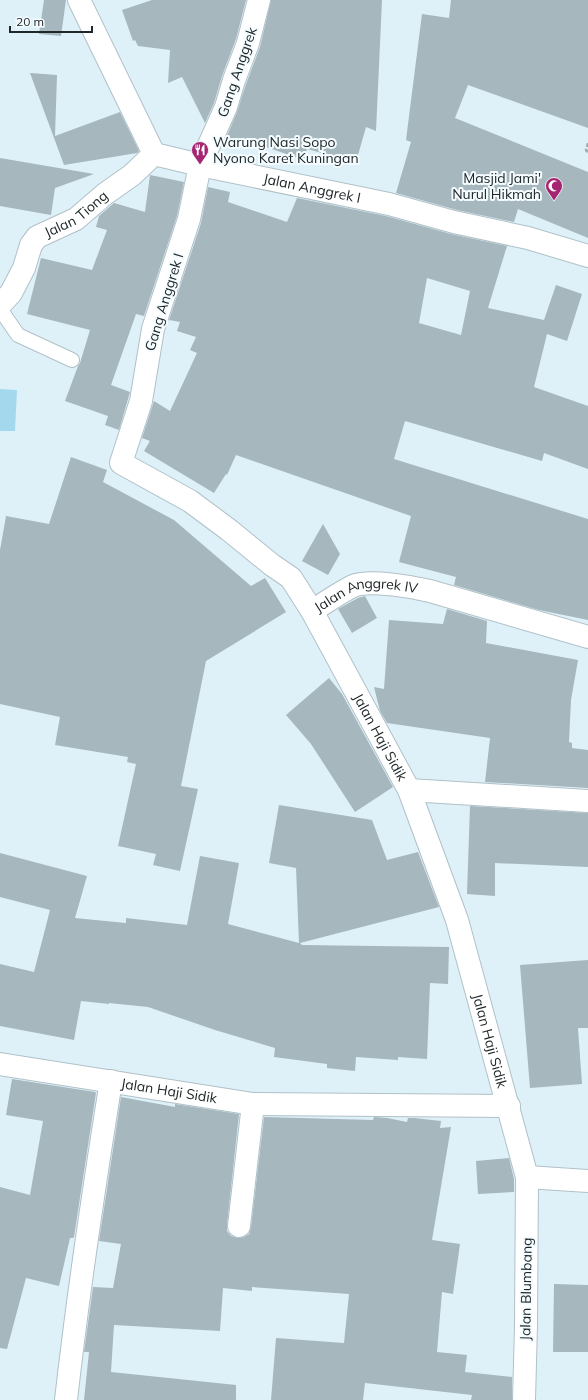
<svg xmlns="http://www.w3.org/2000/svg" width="588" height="1400" viewBox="0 0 588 1400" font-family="Mulish,sans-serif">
  <rect width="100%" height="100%" fill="#dff1f8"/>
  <path fill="#a4d8ed" d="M0 389 17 390 15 431H0Z"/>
  <path fill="#a6b7be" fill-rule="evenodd" d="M44 0H66L61 36 39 34Z
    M152 0H246L236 39 222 76 214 103 205 123 182 77 168 83 170 50 138 46 135 40 133 41 122 10Z
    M271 0H382L376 131 366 127 356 162 307 149 304 160 251 142V144L226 138 237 112 246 84 260 47Z
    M451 0H588V128L468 85 455 118 588 172V238L518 209 514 222 457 210 396 193 411 142 406 140 422 14 449 18Z
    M30 73 57 75 55 136 120 112 139 151 137 153 64 165Z
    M0 158 94 174 55 188 51 215 0 206Z
    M150 175 184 182 177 216 144 316 136 314 111 385 130 392 119 430 105 425 108 416 65 401 78 366 80 363 90 330 27 314 41 258 92 270 107 230 96 227 99 216 114 203 145 212Z
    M208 187 230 192 228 202 287 222 297 198 386 216 451 234 507 246 488 308 544 320 556 285 582 294 567 341 547 334 534 387 588 406V469L544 453 542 461 405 421 394 459 588 519V620L539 610 454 585 456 577 399 562 411 516 236 455 227 475 226 474 214 493 144 451 150 441 142 438 154 401 170 411 197 353 190 350 196 337 177 331 180 322 169 320 201 223ZM427 278 470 291 461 335 419 323Z
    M71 457 107 470 103 482 174 520 251 586 265 578 286 612 206 661 181 786 198 789 180 871 153 865 156 854 118 846 136 764 127 762 128 757 55 745 60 717 0 704V550L6 516 49 524Z
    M323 524 340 554 328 575 302 561Z
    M365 596 377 618 352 633 338 609 358 598Z
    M447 609 487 621 486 643 578 660 571 700 569 742 572 743V748L588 750V788L485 782 490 738 387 723 380 711 374 687 384 689 389 620 443 624Z
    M329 678 342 694 393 787 355 812 311 744 286 715Z
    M279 805 372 820 387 860 418 852 439 907 300 943 302 945 449 947 448 984 430 983 427 1059 398 1057V1060L356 1057 355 1071 327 1068V1064L274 1057 275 1048 215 1030 148 1007 109 1003V1004L81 1001 74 1040 0 1026V964L34 972 50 910 0 897V853L87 876 75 918 126 923V918L187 925 200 856 239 863 228 924 299 943 296 868 269 863Z
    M470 806 588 813V867L495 863V896L467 894Z
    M588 960V1028H578L582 1084 530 1088 520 965Z
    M12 1079 95 1092 96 1093 74 1237 73 1238H70L59 1286 26 1278 7 1349 0 1348V1187L30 1195 43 1121 6 1115Z
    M121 1097 175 1107V1104L239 1114 227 1225V1231L231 1236 238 1238 244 1237 249 1234 251 1227 264 1117 373 1120 374 1117 387 1118 407 1122 408 1118H414L441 1121 440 1128 451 1127 432 1240 460 1244 453 1294 442 1292 437 1352 467 1355 465 1372 512 1377V1400H471L472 1395 365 1383 363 1400H271L276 1338 344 1343 349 1294 252 1287V1291L223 1288 220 1331 114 1325 111 1372 236 1385V1400H84L89 1352H84L93 1287 113 1288 121 1244 99 1241Z
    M509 1158 514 1179V1192L478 1194 476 1161Z
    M554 1284 588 1285V1352H553Z"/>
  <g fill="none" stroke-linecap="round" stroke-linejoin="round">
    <defs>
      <path id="lane" d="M0 309 18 335 72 360"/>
      <g id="street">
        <path id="s1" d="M79 0 154 154 200 165 389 204 454 222 528 238 588 256"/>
        <path id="s2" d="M259 0 248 43 234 80 226 107 200 165 189 219 153 329 141 401 121 463 190 501 229 530 272 565 291 578 312 611 409 790 457 920 527 1177 526 1325 524 1400"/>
        <path id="s3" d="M0 305 11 293 24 268 31 245 37 237 76 219 105 194 132 175 154 154"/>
        <path id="s4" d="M312 611C325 603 339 593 353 586 369 579 413 587 430 591L588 637"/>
        <path d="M409 790 588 801"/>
        <path id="s5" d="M0 1064 253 1104 509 1106"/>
        <path d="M527 1177 588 1181"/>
        <path d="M239 1226 253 1104"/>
        <path d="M66 1400C78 1293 94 1187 111 1081"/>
      </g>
    </defs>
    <use href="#lane" stroke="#b0c1c8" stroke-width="16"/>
    <use href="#street" stroke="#b0c1c8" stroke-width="24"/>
    <path stroke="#9eacb1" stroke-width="2.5" stroke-dasharray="4 2" stroke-linecap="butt" d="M588 143 586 150 588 153"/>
    <use href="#lane" stroke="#fff" stroke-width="14"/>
    <use href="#street" stroke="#fff" stroke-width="22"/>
  </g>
  <defs>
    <symbol id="restaurant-pin" viewBox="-11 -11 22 30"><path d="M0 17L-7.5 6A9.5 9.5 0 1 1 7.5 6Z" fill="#a62573" stroke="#f5fcff"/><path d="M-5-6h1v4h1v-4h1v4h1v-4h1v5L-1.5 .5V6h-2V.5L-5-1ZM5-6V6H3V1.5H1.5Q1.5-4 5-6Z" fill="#fff"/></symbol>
    <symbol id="mosque-pin" viewBox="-11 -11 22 30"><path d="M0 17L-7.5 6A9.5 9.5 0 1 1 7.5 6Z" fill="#a62573" stroke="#f5fcff"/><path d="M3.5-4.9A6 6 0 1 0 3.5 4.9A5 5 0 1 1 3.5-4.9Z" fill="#fff"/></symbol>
  </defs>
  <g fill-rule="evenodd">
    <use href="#restaurant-pin" x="190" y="140" width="20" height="27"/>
    <use href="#mosque-pin" x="544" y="176" width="20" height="27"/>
  </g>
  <g text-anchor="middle" stroke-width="4" stroke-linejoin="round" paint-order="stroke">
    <g font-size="14" fill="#202729" stroke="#f5fcff">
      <text transform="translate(237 72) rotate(-71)" y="5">Gang Anggrek</text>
      <text dy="5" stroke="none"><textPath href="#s1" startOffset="333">Jalan Anggrek I</textPath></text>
      <text dy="5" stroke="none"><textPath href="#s3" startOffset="124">Jalan Tiong</textPath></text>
      <text transform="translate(164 302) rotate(-73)" y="5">Gang Anggrek I</text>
      <text dy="5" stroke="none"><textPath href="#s4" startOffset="59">Jalan Anggrek IV</textPath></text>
      <text dy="5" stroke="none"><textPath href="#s2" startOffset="873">Jalan Haji Sidik</textPath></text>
      <text dy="5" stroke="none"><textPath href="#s2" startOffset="1197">Jalan Haji Sidik</textPath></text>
      <text dy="5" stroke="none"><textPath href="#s5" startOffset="171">Jalan Haji Sidik</textPath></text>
      <text transform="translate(526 1289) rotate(-89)" y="5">Jalan Blumbang</text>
    </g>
    <g font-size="14" fill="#202729" stroke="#f5fcff" text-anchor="start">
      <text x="213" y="147">Warung Nasi Sopo<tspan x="213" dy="16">Nyono Karet Kuningan</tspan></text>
      <text x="541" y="183" text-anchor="end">Masjid Jami'<tspan x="541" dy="16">Nurul Hikmah</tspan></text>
    </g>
  </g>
  <path d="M10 26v6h82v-6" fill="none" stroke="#202729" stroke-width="2"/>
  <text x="16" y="26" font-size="12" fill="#202729" stroke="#f5fcff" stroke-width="3" paint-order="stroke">20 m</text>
</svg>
